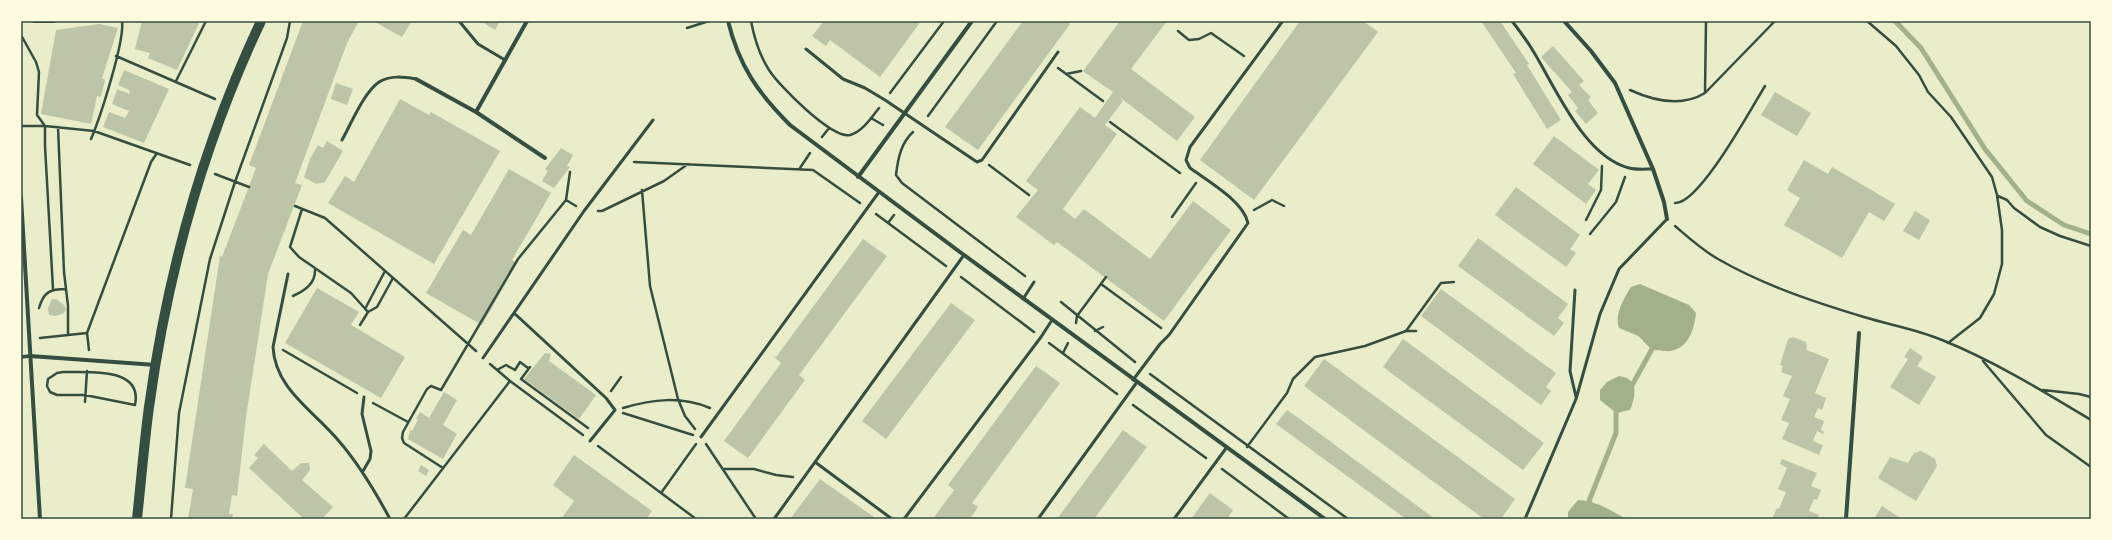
<svg xmlns="http://www.w3.org/2000/svg" width="2112" height="540" viewBox="0 0 2112 540" font-family="'Roboto Condensed',sans-serif">
  <rect width="100%" height="100%" fill="#e9edc9"/>
  <path fill="#a3b18a" d="M1640 284 1689 305 1696 313C1694 331 1687 353 1664 351 1661 350 1655 351 1652 349 1647 347 1643 339 1638 336 1633 333 1625 331 1619 328 1614 315 1624 298 1631 287Z
    M1619 376C1639 378 1636 396 1630 410L1616 413 1600 400V390L1607 382Z
    M1578 500C1601 502 1608 510 1627 519H1568V512Z"/>
  <g fill="none" stroke-linecap="round" stroke-linejoin="round">
    <path stroke="#a3b18a" stroke-width="5" d="M1895 21 1921 48 1985 149 2027 201 2064 225 2091 234
      M1630 389 1652 349
      M1597 519 1589 501 1616 433V413L1619 408"/>
  </g>
  <path fill="#bcc5a7" d="M142 21H200L177 70 148 58 150 53 135 49Z
    M303 21H359L347 43 295 183 302 185 268 274 246 417 237 496 232 495 229 514H233L232 519H188L193 489 185 488 220 256 222 257 256 168 249 165Z
    M373 21H412L402 37Z
    M481 21H500L495 30Z
    M824 21H921L880 77 830 40 826 46 812 36Z
    M1023 21H1066L1070 24 978 150 945 127Z
    M1120 21H1167L1131 69 1195 117 1177 141 1118 96 1123 101 1105 125 1117 134 1063 209 1075 219 1084 209 1150 259 1193 201 1231 230 1164 321 1057 242 1054 245 1016 217 1038 190 1026 181 1080 107 1095 118 1113 92 1083 71Z
    M1300 21H1363L1378 32 1254 200 1200 160Z
    M1481 21H1500L1529 64 1527 65 1561 120 1547 129 1513 74 1516 73Z
    M99 24 118 28 102 78 105 80 101 97 97 96 91 124 41 114 56 30Z
    M1553 46 1584 81 1579 85 1591 97 1588 100 1598 113 1586 124 1575 111 1578 108 1568 95 1572 92 1541 57Z
    M124 70 169 89 144 143 103 127 109 112 125 118 129 111 112 104 117 89 130 94 129 90 118 85Z
    M336 83 353 89 347 105 331 99Z
    M1775 92 1811 113 1797 136 1761 115Z
    M400 99 429 115 431 112 500 151 434 264 328 203 345 176 354 182Z
    M1554 136 1599 170 1588 184 1596 190 1586 204 1533 164Z
    M327 141 343 151 325 182 316 184 304 177 310 159 318 145 323 148Z
    M561 148 573 155 567 166 570 167 554 188 542 181 548 171 545 169Z
    M1804 160 1828 174 1832 167 1895 204 1884 221 1869 212 1842 258 1784 225 1800 198 1787 190Z
    M509 169 551 193 512 260 517 263 482 325 426 293 463 230 471 235Z
    M1516 187 1580 235 1570 249 1576 253 1566 267 1495 215Z
    M1915 211 1930 220 1919 240 1903 231Z
    M1478 238 1568 304 1558 318 1564 323 1554 336 1458 266Z
    M863 239 887 256 799 375 805 380 748 458 724 441 781 363 773 356 776 357Z
    M317 288 359 312 351 325 405 357 381 398 285 343Z
    M1441 289 1556 373 1546 387 1551 391 1541 405 1421 316Z
    M52 299H56L64 305 66 309 64 313 56 316 49 315 48 308Z
    M951 303 975 320 886 439 862 421Z
    M1793 337 1806 342 1807 350 1829 359 1815 393 1826 398 1822 410 1818 408 1814 417 1824 421 1821 430 1824 432 1823 434 1817 431 1813 441 1823 445 1819 455 1782 439 1789 423 1781 420 1790 399 1783 396 1792 376 1781 372 1783 366 1780 365 1788 339Z
    M1403 339 1544 443 1523 470 1383 367Z
    M1910 348 1923 357 1917 366 1936 377 1919 405 1890 387 1908 359 1904 357Z
    M545 353 551 354 549 361 596 395 579 419 524 379Z
    M1324 359 1515 499 1501 519H1484L1304 386Z
    M1036 366 1060 383 972 503 978 507 970 519H933L954 490 948 485Z
    M444 392 457 400 443 425 457 434 443 459 408 439 410 430 412 431 418 420 416 419 420 412 429 418Z
    M1287 410 1300 419 1435 519H1406L1276 424Z
    M1123 430 1147 447 1094 519H1057Z
    M264 444 292 471 301 463H309L310 470 302 480 333 507 322 519H304L249 468 258 458 254 455Z
    M1921 451 1935 459 1937 466 1916 501 1878 478 1890 457 1908 463 1914 453Z
    M574 455 652 511 646 519H561L574 501 553 485Z
    M1782 459 1817 473 1811 486 1821 490 1817 500 1814 499 1809 511 1819 515 1818 519H1772L1777 508 1779 509 1786 492 1778 489 1787 468 1780 464Z
    M421 465 429 470 426 476 418 471Z
    M820 479 874 517 872 519H790Z
    M1210 493 1233 510 1227 519H1191Z
    M1882 506 1902 519H1874Z"/>
  <g fill="none" stroke-linecap="round" stroke-linejoin="round">
    <path stroke="#344e41" stroke-width="2.5" d="M751 21C754 37 760 56 769 70 779 86 832 139 850 135 862 132 872 117 879 108
      M1867 21 1896 46 1919 75 1928 92 1951 117 1992 177 1997 195 2002 230V264L1994 294 1980 318 1948 343
      M687 28 709 21
      M1178 31 1189 40 1199 39 1211 33 1244 56
      M21 35 36 62 39 72 37 115 45 126V146L53 289
      M116 56 215 99
      M1058 68 1103 101
      M1066 74 1081 71
      M176 81 206 21
      M1630 90C1654 101 1682 107 1705 93L1775 21
      M1705 92 1706 21
      M890 93 944 21
      M928 116 997 21
      M871 118 883 125
      M1110 122 1180 173
      M21 126H45L94 131 190 165
      M58 127 64 272 68 306V335
      M913 132C901 143 898 158 896 175L902 183 1025 276
      M822 137 829 128
      M91 139C100 118 125 41 122 21
      M634 162 813 170 860 203
      M989 165 1029 195
      M800 168 810 153
      M215 174 249 187
      M642 190 650 286 678 399 685 416 695 429
      M1998 196 2007 200 2014 208 2040 227 2060 236 2091 246
      M566 200 576 206
      M1675 203C1699 205 1752 107 1765 86
      M295 206 325 218 476 351
      M302 209 290 247 299 257 351 293 368 312
      M1254 210 1272 200 1284 206
      M598 211H602L664 181 688 164
      M876 214 946 266
      M1172 217 1196 183
      M1586 220 1601 190 1602 166
      M888 223 894 215
      M1675 226C1688 237 1702 250 1718 259 1763 285 1814 302 1864 317 1890 325 1916 329 1942 340 1994 361 2043 391 2091 420
      M1590 234 1616 202 1625 177
      M961 277 1034 332
      M1101 284 1161 328
      M293 296C306 290 316 283 315 268
      M1061 302 1135 362
      M39 308C44 291 51 289 66 289
      M365 309 385 271
      M1076 323 1077 316 1106 277
      M360 325 368 312 377 307 393 278
      M1095 331 1103 327
      M1406 331 1441 283 1454 282
      M40 338 87 333
      M1049 343 1117 394
      M89 350 87 333 151 162 157 153
      M283 350 357 393
      M1063 353 1068 343
      M1983 361 2046 435 2091 467
      M490 364 510 381 583 435
      M530 367 521 379 588 428
      M497 370 506 365 515 370 520 362 528 368
      M63 372C88 373 143 366 135 405L85 395H57L50 392 47 386 48 379 57 373Z
      M1150 374 1348 519
      M2043 390 2079 394 2091 397
      M611 391 621 377
      M85 402 87 371
      M373 403 408 422
      M1133 405 1206 458
      M623 408C653 399 681 396 710 408
      M623 413 693 435
      M706 444 756 519
      M598 446 696 519
      M1247 447 1287 393 1293 379 1315 357 1365 346 1406 331H1416
      M443 468 404 443 402 438 403 432 427 389 431 386 441 390 518 259 566 200 570 172
      M723 469H754L776 475 793 477
      M1222 469 1289 519
      M661 493 696 444
      M171 519 179 413 210 259 235 182 287 38 290 21
      M404 519 510 381"/>
    <path stroke="#344e41" stroke-width="3" d="M459 21 478 44 505 60
      M1512 21C1518 29 1525 38 1530 46 1554 83 1582 156 1629 168 1636 170 1646 169 1653 169
      M806 49 843 79 865 88 885 100 977 162 982 160 1058 52
      M342 140C351 124 364 92 379 82 390 75 404 77 416 79
      M288 274 273 347C275 389 314 411 338 440 359 464 375 491 390 519
      M1575 290 1570 371 1576 397
      M1023 299 1034 282
      M514 313 606 398 615 410 590 441
      M483 358 584 211 653 120
      M1133 380 1160 344 1169 335 1248 223C1243 201 1208 181 1190 168L1186 160 1190 147 1282 22
      M701 437 879 192
      M815 462 892 519
      M363 471 370 459 371 451 362 414 364 397
      M774 519 964 255
      M904 519 1041 337 1052 320
      M1038 519 1137 382
      M1174 519 1227 447
      M1525 519 1576 399 1600 314 1619 269 1667 219"/>
    <path stroke="#344e41" stroke-width="3.5" d="M21 357 30 356"/>
    <path stroke="#344e41" stroke-width="4" d="M34 21H54
      M728 21C739 66 758 93 790 125L964 255 1325 519
      M1564 21 1591 51 1615 83 1653 169 1664 202 1667 219
      M416 79 476 112 545 158
      M476 112 527 21
      M858 177 972 21
      M21 197 40 519
      M30 356 156 365
      M1846 519 1859 333"/>
    <path stroke="#344e41" stroke-width="10" d="M137 519C141 482 144 444 149 407 167 275 204 142 261 21"/>
  </g>
  <rect width="2112" height="540" fill="none" stroke="#fefae0" stroke-width="44"/>
  <rect x="22" y="22" width="2068" height="496" fill="none" stroke="#344e41" stroke-width="1.5"/>
</svg>
